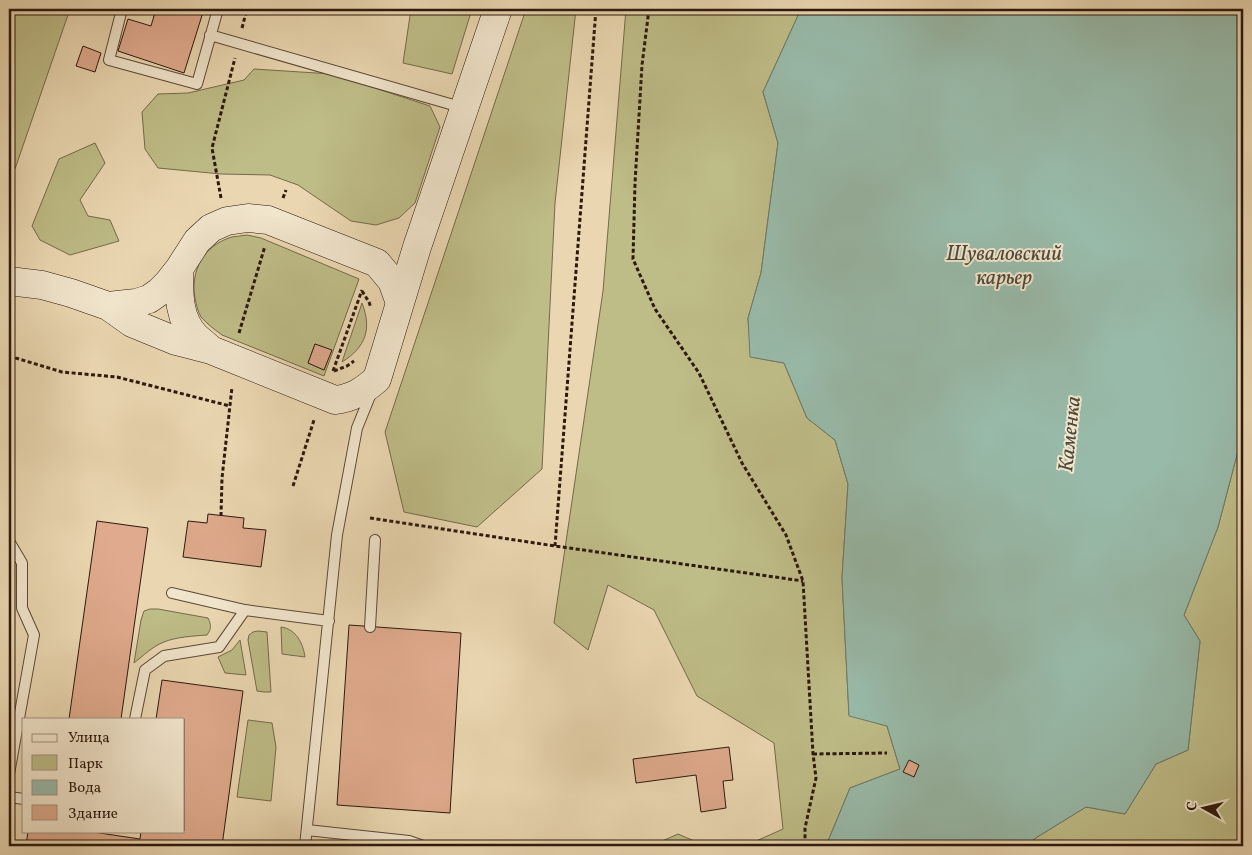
<svg xmlns="http://www.w3.org/2000/svg" width="1252" height="855" viewBox="0 0 1252 855" font-family="Vollkorn,serif">
  <rect width="100%" height="100%" fill="#ead7b1"/>
  <filter id="stains"><feTurbulence type="fractalNoise" baseFrequency=".004" numOctaves="4"/><feColorMatrix values="0 0 0 0 .2 0 0 0 0 .09 0 0 0 0 .02 0 0 0 .5 -.17"/></filter>
  <radialGradient id="worn" r=".72"><stop offset=".6" stop-color="#630" stop-opacity="0"/><stop offset="1" stop-color="#630" stop-opacity=".3"/></radialGradient>
  <path fill="#bebc87" stroke="#756a4a" fill-rule="evenodd" d="M9 9H70L15 169 9 174Z
    M411 9H472L452 74 403 63Z
    M526 9H576L555 203 542 469 477 527 404 512 385 432Z
    M626 9H801L763 92 778 143 761 273 748 318 751 357 784 363 807 418 835 440 848 484 842 578 849 715 887 726 900 769 850 788 826 846H745L783 829 774 743 697 696 654 610 608 585 588 650 554 623 603 291Z
    M254 69 332 74 430 106 440 127 415 203 399 218 376 225 351 221 298 185 270 175 221 174 158 168 145 149 142 112 158 94 188 93 244 80Z
    M95 143 105 163 80 200 88 216 110 220 119 241 70 255 40 240 32 226 59 159Z
    M247 235 261 238 359 279 324 376 222 335C214 329 207 324 201 317 198 312 196 304 195 298 190 271 204 245 232 237 237 236 242 236 247 235ZM315 344 331 350 324 370 308 363Z
    M362 303C372 329 366 347 342 362Z
    M1243 432V846H1031L1034 839 1086 807 1125 814 1156 764 1188 750 1200 641 1184 615 1218 527Z
    M150 609H158L208 618C211 625 212 628 207 635 193 636 176 637 164 642 153 646 143 656 134 663L141 620 144 611Z
    M281 627C296 629 303 643 305 657L282 654Z
    M258 631 267 632 271 692H264L257 691 248 640 249 635 253 632Z
    M240 640 246 675 225 673 218 657 232 650Z
    M248 720 272 723 276 747 271 801 237 797Z
    M678 834 706 846H651Z"/>
  <path fill="#98baa9" stroke="#6d7a6b" d="M801 9H1202L1205 11 1210 9H1243V185L1242 193 1243 194V432L1218 527 1184 615 1200 641 1188 750 1156 764 1125 814 1086 807 1034 839 1031 846H826L850 788 900 769 887 726 849 716 842 578 848 484 835 440 807 418 784 363 750 357 748 318 761 273 778 143 763 92Z"/>
  <path fill="#dfaa8d" stroke="#2c190e" d="M156 9H204L184 73 118 51 128 19 151 26Z
    M83 46 101 53 95 72 76 66Z
    M315 344 332 350 324 370 308 363Z
    M208 514 244 518 243 528 266 530 261 567 183 557 188 521 207 523Z
    M97 521 148 528 121 719H69Z
    M349 625 461 633 450 813 337 805Z
    M162 680 243 691 222 846H26L28 831H86L140 839 141 831H184V719H156Z
    M729 747 733 780 723 781 726 808 701 812 696 775 636 783 633 759Z
    M909 760 919 765 914 777 903 772Z"/>
  <g fill="none" stroke-linecap="round" stroke-linejoin="round">
    <defs>
      <path id="lane" d="M122 9 109 60 197 84 218 9
        M210 35 464 108
        M9 541 22 563V608L34 635 9 774
        M172 593 245 610
        M370 627 375 540
        M135 719 145 670 164 656 219 647 245 610 329 621
        M9 797 24 799
        M307 830 409 841 423 846
        M305 846 337 535 357 428 372 391"/>
      <path id="secondary" d="M179 269C179 293 178 319 196 337 201 341 206 345 211 350
        M9 281 42 285 71 293 108 306 132 323 176 341 211 350 335 400C353 398 363 391 377 379L417 247 498 9
        M108 306 136 303 149 299 159 292 168 283 179 269 197 241 211 228 227 221 248 218 268 220 377 263 392 281 400 303"/>
    </defs>
    <use href="#lane" stroke="#5c4837" stroke-width="12"/>
    <use href="#secondary" stroke="#2c190e" stroke-width="29"/>
    <path stroke="#2c190e" stroke-width="3" stroke-dasharray="4 2.5" stroke-linecap="butt" d="M649 9 642 65 635 183 633 259 655 309 699 373 742 463 786 535 803 581 813 754 816 778 805 828V846
      M242 28 247 9
      M221 198 212 148 235 58
      M283 198 286 190
      M362 291 369 302 371 308
      M239 333 265 246
      M9 356 62 372 117 377 230 406
      M333 371 362 290
      M334 371 347 366 354 361
      M293 486 314 420
      M221 516 222 478 232 387
      M370 518 555 546 803 581
      M555 546 596 9
      M813 754 887 753"/>
    <use href="#lane" stroke="#f1e5cc" stroke-width="10"/>
    <use href="#secondary" stroke="#f1e5cc" stroke-width="28"/>
  </g>
  <g text-anchor="middle" stroke-width="4" stroke-linejoin="round" paint-order="stroke">
    <g font-size="21" font-style="italic" fill="#4c493c" stroke="#f1e5cc">
      <text x="1004" y="260">Шуваловский<tspan x="1004" dy="24">карьер</tspan></text>
      <text transform="translate(1069 434) rotate(-84)" y="7">Каменка</text>
    </g>
  </g>
  <rect width="1252" height="855" fill="none" stroke="#ead7b1" stroke-width="30"/>
  <rect x="10" y="10" width="1232" height="835" fill="none" stroke="#2c190e" stroke-width="2.5"/>
  <rect x="15" y="15" width="1222" height="825" fill="none" stroke="#2c190e"/>
  <rect x="22" y="718" width="162" height="115" fill="#f1e5cc" stroke="#a29380"/>
  <rect x="32" y="734" width="25" height="8" fill="#f1e5cc" stroke="#a29380"/>
  <text x="68" y="742" font-size="15" fill="#2c190e">Улица</text>
  <rect x="32" y="755" width="25" height="15" fill="#bebc87" stroke="#a29380"/>
  <text x="68" y="768" font-size="15" fill="#2c190e">Парк</text>
  <rect x="32" y="780" width="25" height="15" fill="#98baa9" stroke="#a29380"/>
  <text x="68" y="792" font-size="15" fill="#2c190e">Вода</text>
  <rect x="32" y="805" width="25" height="15" fill="#dfaa8d" stroke="#a29380"/>
  <text x="68" y="818" font-size="15" fill="#2c190e">Здание</text>
  <g transform="translate(1204 808) rotate(278)" stroke="#f1e5cc" stroke-width="4" paint-order="stroke">
  <path d="M0-4L9 19L0 12L-9 19Z" fill="#2c190e"/>
  <text y="-8" font-size="14" font-weight="bold" text-anchor="middle" fill="#2c190e">С</text>
  </g>
  <rect width="100%" height="100%" filter="url(#stains)"/>
  <rect width="100%" height="100%" fill="url(#worn)"/>
</svg>
